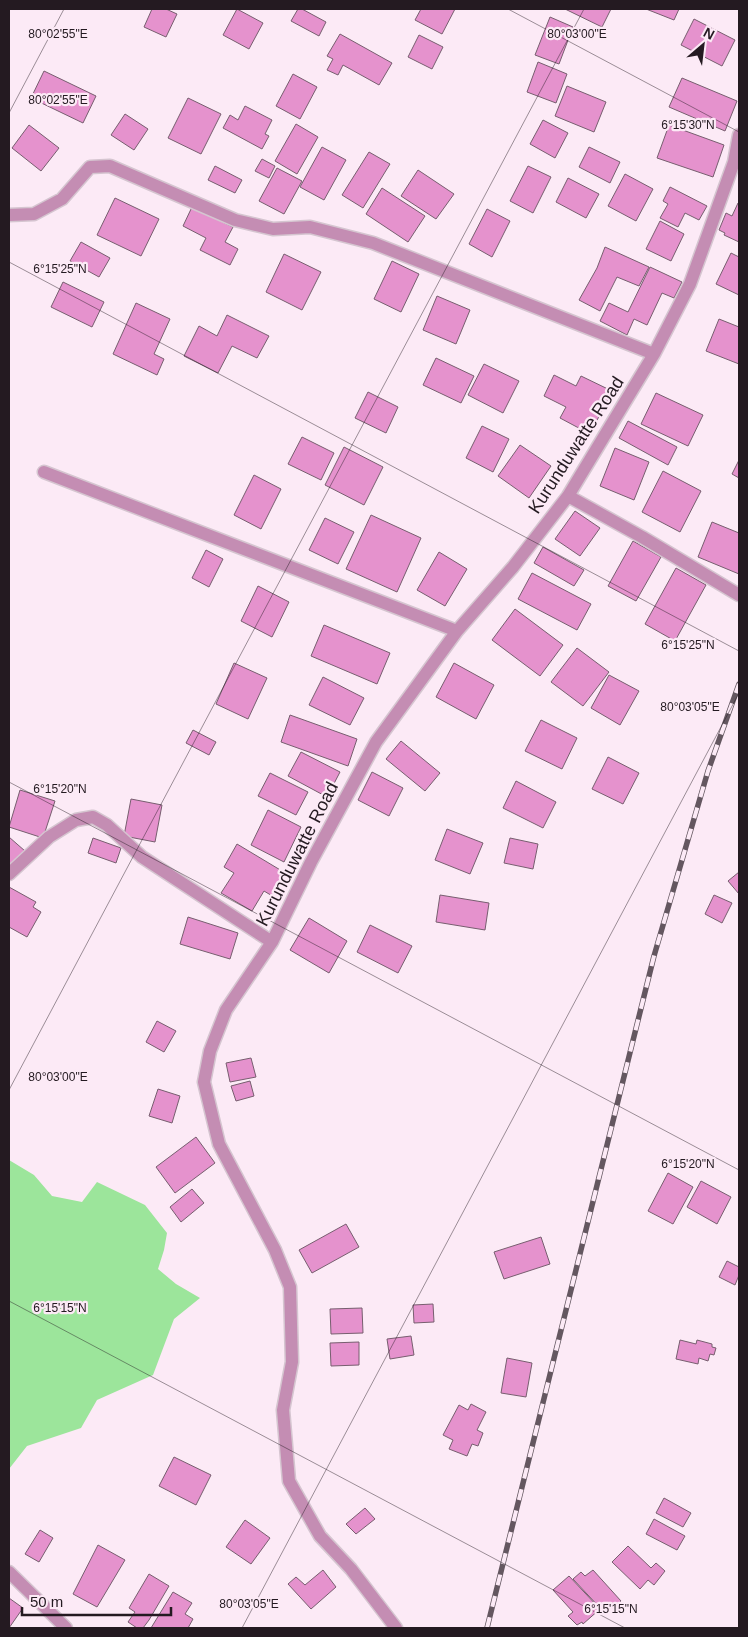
<svg xmlns="http://www.w3.org/2000/svg" width="748" height="1637" viewBox="0 0 748 1637" font-family="Helvetica,sans-serif">
  <rect width="100%" height="100%" fill="#fceaf6"/>
  <path fill="#9ce59b" d="M9 1160 34 1175 52 1196 82 1202 97 1182 145 1205 167 1233 164 1250 158 1269 176 1284 200 1298 174 1319 153 1375 97 1400 81 1428 27 1446 9 1469Z"/>
  <path fill="#e592cd" stroke="#775e6f" d="M152 9H166L177 14 166 37 144 27Z
    M237 9 263 23 249 49 223 35Z
    M298 9H302L326 22 319 36 291 21Z
    M421 9H455L442 34 415 20Z
    M565 9H611L602 27Z
    M646 9H679L674 20Z
    M550 17 573 27 559 64 535 55Z
    M694 19 735 40 722 66 681 45Z
    M340 34 392 63 379 85 343 65 338 75 327 70 333 59 327 56Z
    M419 35 443 47 432 69 408 57Z
    M538 62 567 74 556 103 527 92Z
    M44 71 96 96 83 123 31 98Z
    M293 74 317 87 300 119 276 106Z
    M682 78 737 101 725 131 669 107Z
    M567 86 606 102 594 132 555 116Z
    M188 98 221 114 201 154 168 138Z
    M245 106 272 120 265 134 269 136 262 149 223 128 230 115 238 120Z
    M125 114 148 129 134 150 111 135Z
    M543 120 568 133 555 158 530 144Z
    M296 124 318 137 297 174 275 161Z
    M29 125 59 148 41 171 12 148Z
    M669 125 724 145 713 177 657 158Z
    M322 147 346 160 324 200 300 187Z
    M589 147 620 162 610 183 579 167Z
    M369 152 390 164 363 208 342 195Z
    M262 159 275 166 269 178 255 171Z
    M215 166 242 180 235 193 208 180Z
    M528 166 551 177 533 213 510 201Z
    M277 168 302 181 284 214 259 201Z
    M418 170 454 194 436 219 401 196Z
    M625 174 653 189 636 221 608 206Z
    M568 178 599 194 586 218 556 202Z
    M670 187 707 206 699 220 685 213 678 227 660 218 668 204 663 201Z
    M382 188 425 216 408 242 366 214Z
    M115 198 159 219 141 256 97 235Z
    M738 203H739V242L724 235 725 233 719 230 726 213 732 216Z
    M192 207 233 227 225 242 238 249 230 265 200 250 206 238 183 226Z
    M487 209 510 221 492 257 469 244Z
    M660 221 684 234 671 261 646 249Z
    M81 242 110 258 99 277 70 261Z
    M605 247 649 267 639 286 617 277 600 311 579 300 597 268Z
    M731 253 739 257V295L716 284Z
    M284 254 321 272 302 310 266 292Z
    M392 261 419 274 401 312 374 299Z
    M650 267 682 282 674 298 662 293 647 325 634 319 627 335 600 321 609 303 628 312Z
    M63 282 104 302 92 327 51 307Z
    M437 296 470 310 456 344 423 330Z
    M136 303 170 319 154 354 164 359 157 375 113 354Z
    M227 315 269 336 257 358 232 346 218 373 184 356 199 326 217 336Z
    M719 319 739 327V364L706 351Z
    M436 358 474 376 461 403 423 385Z
    M484 364 519 381 503 413 468 395Z
    M554 375 576 386 581 376 612 391 590 434 560 418 566 407 544 396Z
    M368 392 398 407 386 433 355 418Z
    M656 393 703 415 688 446 641 424Z
    M628 421 677 447 668 465 619 438Z
    M482 426 509 439 493 472 466 458Z
    M302 437 334 453 321 480 288 464Z
    M520 445 551 466 529 498 498 476Z
    M344 447 383 467 364 505 325 485Z
    M615 448 649 462 634 500 600 486Z
    M739 460V478L732 474Z
    M663 471 701 491 680 532 642 512Z
    M254 475 281 489 261 529 234 515Z
    M575 511 600 528 580 556 555 539Z
    M371 515 421 538 397 592 346 569Z
    M325 518 354 532 338 564 309 550Z
    M712 522 739 533V574L698 557Z
    M633 541 661 557 636 601 608 586Z
    M543 547 584 570 574 586 534 563Z
    M206 550 223 559 209 587 192 578Z
    M439 552 467 569 445 606 417 590Z
    M676 568 706 585 675 641 645 624Z
    M532 573 591 604 577 630 518 599Z
    M258 586 289 602 272 637 241 621Z
    M515 609 563 645 540 676 492 640Z
    M324 625 390 653 377 684 311 656Z
    M577 648 609 672 583 706 551 682Z
    M234 663 267 678 248 719 216 704Z
    M454 663 494 685 476 719 436 697Z
    M609 675 639 691 620 725 591 708Z
    M323 677 364 698 350 725 309 705Z
    M290 715 357 739 348 766 281 742Z
    M541 720 577 738 562 769 525 751Z
    M193 730 216 742 209 755 186 743Z
    M401 741 440 773 425 791 386 759Z
    M301 752 340 772 327 797 288 776Z
    M608 757 639 773 623 804 592 789Z
    M372 772 403 788 389 816 358 800Z
    M270 773 308 792 296 815 258 796Z
    M516 781 556 802 543 828 503 808Z
    M20 790 55 801 43 838 9 827Z
    M131 799 162 805 155 842 124 836Z
    M268 810 301 827 284 862 251 845Z
    M447 829 483 843 470 874 435 860Z
    M9 837 25 851 9 870Z
    M93 838 121 848 116 863 88 853Z
    M510 838 538 844 533 869 504 863Z
    M237 844 287 874 274 897 264 891 252 911 221 893 234 873 224 867Z
    M739 872V894L728 881Z
    M9 887 36 902 33 907 41 912 27 937 9 927Z
    M440 895 489 903 485 930 436 922Z
    M714 895 732 903 722 923 705 914Z
    M188 917 238 933 230 959 180 944Z
    M309 918 347 941 329 973 290 950Z
    M370 925 412 946 398 973 357 952Z
    M157 1021 176 1031 164 1052 146 1042Z
    M251 1058 256 1077 230 1082 226 1063Z
    M250 1081 254 1096 236 1101 231 1086Z
    M158 1089 180 1096 172 1123 149 1116Z
    M196 1137 215 1163 175 1193 156 1167Z
    M668 1173 693 1187 673 1224 648 1211Z
    M701 1181 731 1197 717 1224 687 1207Z
    M192 1189 204 1203 181 1222 170 1207Z
    M346 1224 359 1247 312 1273 299 1250Z
    M541 1237 550 1264 504 1279 494 1252Z
    M727 1261 739 1267V1275L735 1285 719 1277Z
    M433 1304 434 1322 414 1323 413 1305Z
    M362 1308 363 1333 331 1334 330 1309Z
    M411 1336 414 1355 390 1359 387 1339Z
    M680 1340 696 1344 697 1340 712 1344V1347L716 1348 714 1355 710 1354 708 1361 699 1358 698 1364 676 1359Z
    M359 1342V1365L331 1366 330 1343Z
    M507 1358 532 1363 526 1397 501 1393Z
    M471 1404 486 1412 477 1430 483 1433 478 1446 472 1444 467 1456 449 1449 453 1440 443 1435 459 1405 468 1410Z
    M174 1457 211 1475 196 1505 159 1486Z
    M664 1498 691 1513 683 1527 656 1513Z
    M365 1508 375 1519 356 1534 346 1524Z
    M654 1519 685 1536 677 1550 646 1534Z
    M245 1520 270 1538 251 1564 226 1547Z
    M40 1530 53 1538 39 1562 25 1554Z
    M98 1545 125 1560 97 1607 73 1594Z
    M628 1546 651 1568 656 1563 665 1571 654 1585 648 1580 640 1589 612 1562Z
    M323 1570 336 1587 311 1609 288 1584 296 1577 305 1585Z
    M593 1570 621 1601 613 1609 609 1605 602 1610 573 1579 581 1572 585 1576Z
    M149 1574 169 1586 149 1620 143 1628H137L128 1622 135 1612 129 1608Z
    M569 1576 600 1609 583 1624 582 1622 577 1625 568 1616 573 1612 553 1590Z
    M173 1592 192 1603 185 1614 193 1619 188 1628H151Z
    M9 1598 23 1608 9 1628Z"/>
  <g fill="none" stroke-linecap="round" stroke-linejoin="round">
    <defs>
      <path id="minor" d="M9 215 34 214 62 199 90 167 110 166 235 220 273 229 310 227 373 243 654 354
        M44 472 457 631
        M568 496 642 537 739 595
        M9 874 49 837 76 820 93 817 107 825 142 857 272 942
        M9 1572 66 1628
        M396 1628 351 1569 320 1536 289 1481 283 1410 292 1362 290 1287 275 1250 219 1144 204 1082 210 1051 226 1010 272 942 311 862 376 742 457 631 513 567 568 496 654 354 690 284 734 162 739 135"/>
    </defs>
    <use href="#minor" stroke="#d5c5d0" stroke-width="15"/>
    <use href="#minor" stroke="#c48db3" stroke-width="12"/>
    <defs>
      <path id="rail" d="M487 1628 654 956 708 771 739 684"/>
    </defs>
    <use href="#rail" stroke="#645760" stroke-width="5.5"/>
    <use href="#rail" stroke="#fceaf6" stroke-width="4" stroke-dasharray="11" stroke-linecap="butt"/>
  </g>
  <path fill="none" stroke="#241a21" stroke-width="1" stroke-opacity="0.45" d="M508 9 739 132M9 113 64 9M9 262 739 651M9 782 739 1170M9 1090 584 9M9 1301 625 1628M242 1628 739 693"/>
  <g text-anchor="middle" stroke-width="4.5" stroke-linejoin="round" paint-order="stroke">
    <g font-size="18" fill="#241a21" stroke="#fceaf6">
      <text transform="translate(576 445) rotate(-57)" y="6">Kurunduwatte Road</text>
      <text transform="translate(297 854) rotate(-63)" y="6">Kurunduwatte Road</text>
    </g>
  </g>
  <g font-size="12" text-anchor="middle" fill="#241a21" stroke="#fceaf6" stroke-width="4.5" stroke-linejoin="round" paint-order="stroke">
    <text x="58" y="38">80°02'55"E</text>
    <text x="577" y="38">80°03'00"E</text>
    <text x="58" y="104">80°02'55"E</text>
    <text x="688" y="129">6°15'30"N</text>
    <text x="60" y="273">6°15'25"N</text>
    <text x="688" y="649">6°15'25"N</text>
    <text x="690" y="711">80°03'05"E</text>
    <text x="60" y="793">6°15'20"N</text>
    <text x="58" y="1081">80°03'00"E</text>
    <text x="688" y="1168">6°15'20"N</text>
    <text x="60" y="1312">6°15'15"N</text>
    <text x="249" y="1608">80°03'05"E</text>
    <text x="611" y="1613">6°15'15"N</text>
  </g>
  <rect width="748" height="1637" fill="none" stroke="#241a21" stroke-width="20"/>
  <g transform="translate(703 45) rotate(28)" stroke="#fceaf6" stroke-width="4" paint-order="stroke">
  <path d="M0-4L9 19L0 12L-9 19Z" fill="#241a21"/>
  <text y="-8" font-size="14" font-weight="bold" text-anchor="middle" fill="#241a21">N</text>
  </g>
  <path d="M22 1607v8h149v-8" fill="none" stroke="#241a21" stroke-width="2.5"/>
  <text x="30" y="1607" font-size="15" fill="#241a21" stroke="#fceaf6" stroke-width="4" paint-order="stroke">50 m</text>
</svg>
